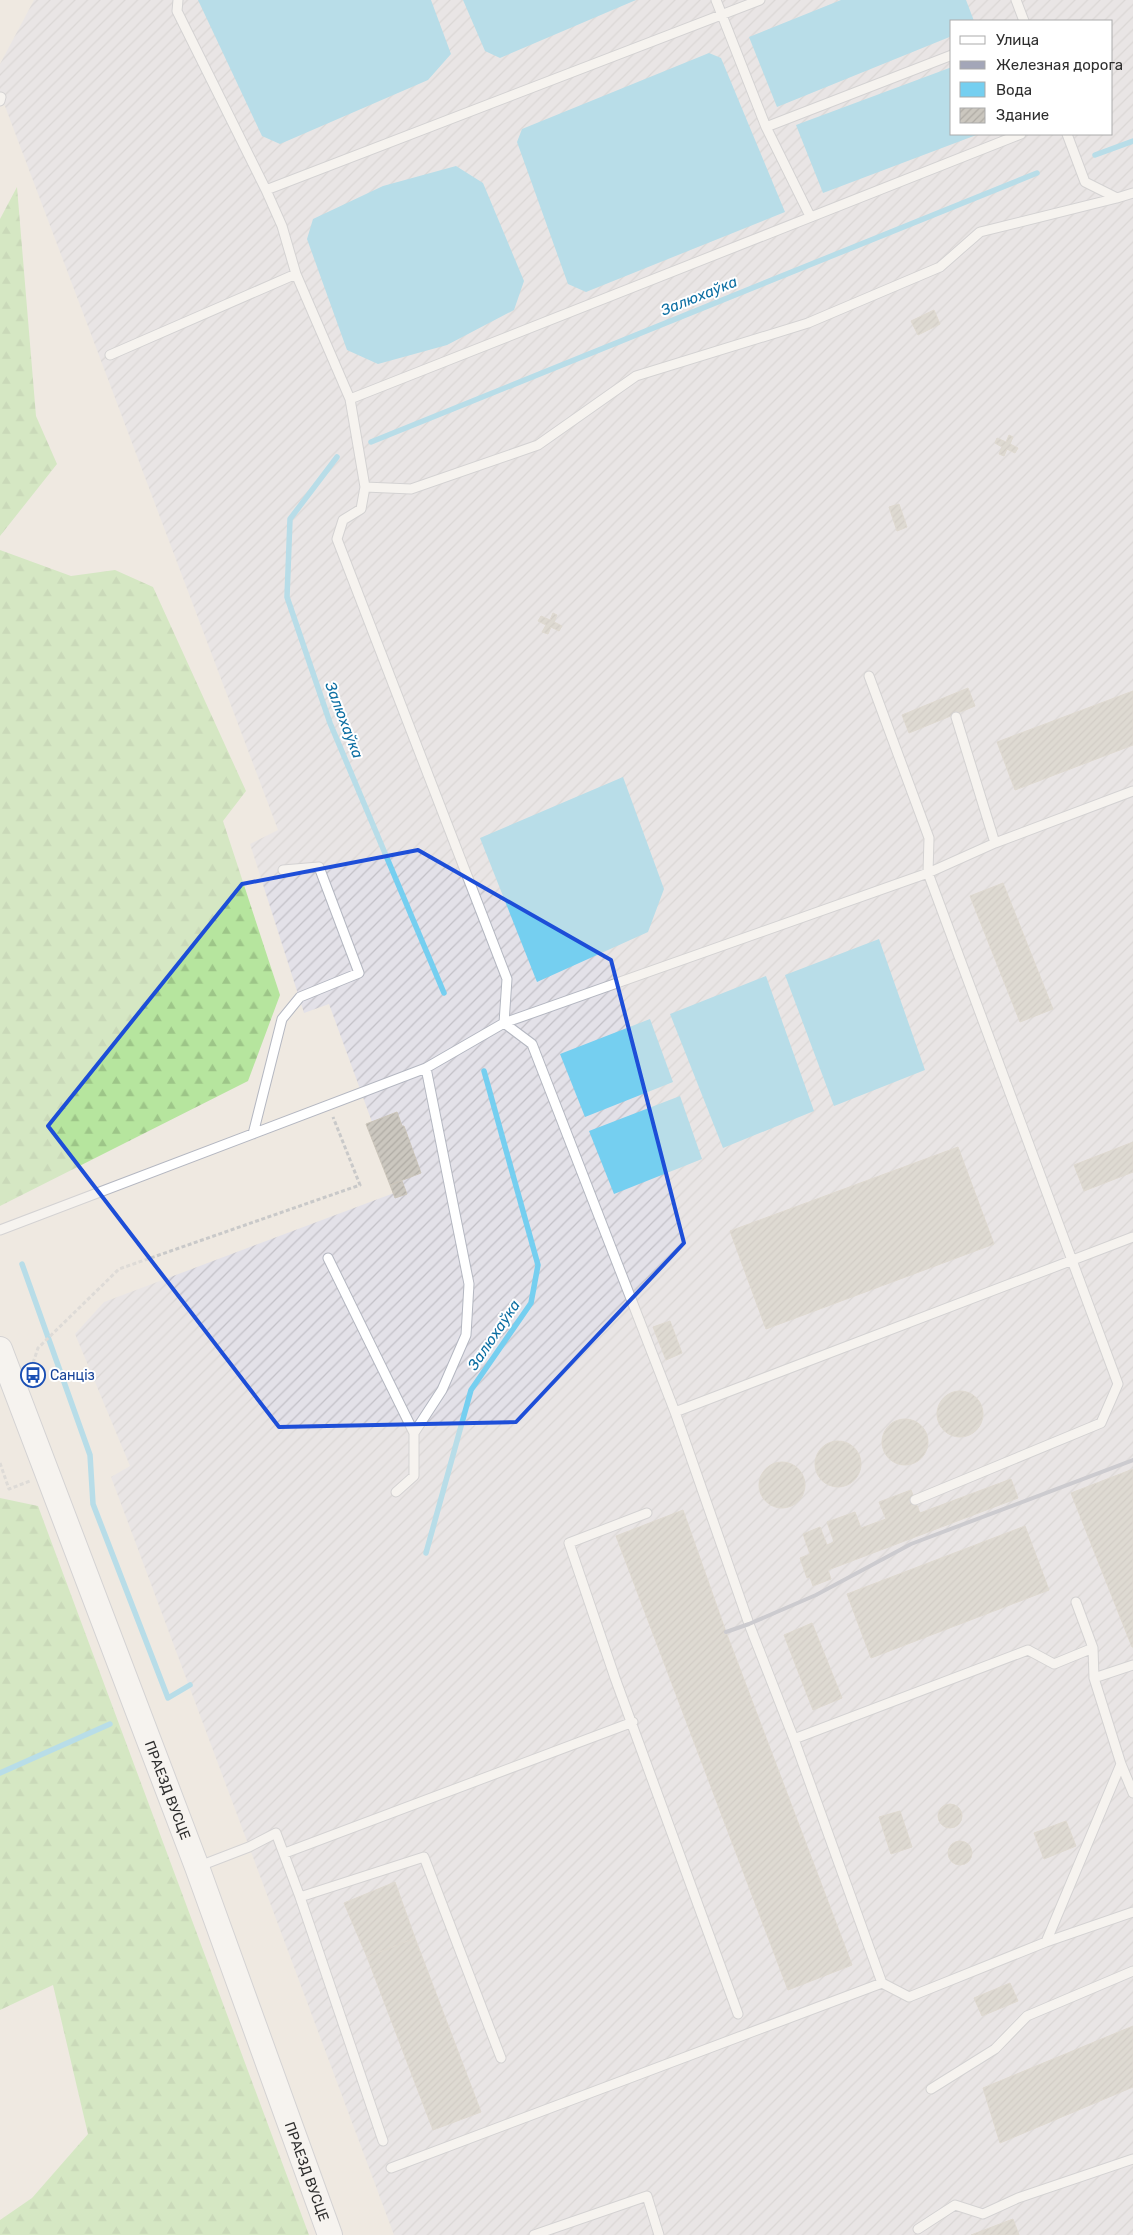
<svg xmlns="http://www.w3.org/2000/svg" width="1133" height="2235" viewBox="0 0 1133 2235" font-family="Rubik,sans-serif">
  <defs>
    <pattern id="industrial-furrows" width="10" height="10" patternUnits="userSpaceOnUse" patternTransform="scale(1.25)"><rect width="10" height="10" fill="#e3e1e8"/><path d="M-1 1l2-2M0 10L10 0M9 11l2-2" fill="none" stroke="#c3c1c7"/></pattern>
    <pattern id="forest-firs" width="22" height="20" patternUnits="userSpaceOnUse" patternTransform="scale(1.25)"><rect width="22" height="20" fill="#b6e59e"/><path d="M5 1l3.5 6h-7zM16 11l3.5 6h-7z" fill="#9dc588"/></pattern>
    <pattern id="building-hatch" width="6" height="6" patternUnits="userSpaceOnUse" patternTransform="scale(1.25)"><rect width="6" height="6" fill="#cbc7bf"/><path d="M-1 1l2-2M0 6l6-6M5 7l2-2" fill="none" stroke="#afaba4"/></pattern>
  </defs>
  <rect width="100%" height="100%" fill="#efe9e1"/>
  <path fill="url(#industrial-furrows)" fill-rule="evenodd" d="M34 0H1133V2235H394L111 1477 130 1466 75 1334 104 1302 394 1193 367 1124 372 1122 329 1004 304 1013 250 844 278 830 0 93V64ZM952 21H1112V134H952Z"/>
  <path fill="url(#forest-firs)" d="M17 187 36 416 57 464 0 536V219Z
    M0 550 71 576 115 570 153 587 246 791 223 821 280 995 248 1081 0 1206Z
    M0 1498 38 1506 309 2235H0V2220L32 2198 88 2134 53 1985 0 2010Z"/>
  <path fill="#75cff0" d="M198 0H431L451 54 428 80 280 144 262 136Z
    M463 0H636L500 58 485 51Z
    M841 0H966L974 21H952V36L777 107 749 37Z
    M709 53 721 58 785 212 586 292 568 284 517 142 522 129Z
    M952 67V134H979L823 193 796 125Z
    M456 166 483 183 524 281 514 310 447 345 378 364 347 350 307 239 313 219 383 186Z
    M623 777 664 889 648 932 537 982 480 838Z
    M879 939 925 1070 834 1106 785 975Z
    M766 976 814 1111 723 1148 670 1014Z
    M650 1019 673 1082 585 1117 560 1054Z
    M680 1096 702 1159 614 1194 589 1131Z"/>
  <g fill="none" stroke-linecap="round" stroke-linejoin="round">
    <path stroke="#75cff0" stroke-width="5.5" d="M1095 155 1133 141
      M371 442 1037 173
      M337 457 290 519 287 597 330 723 444 993
      M22 1264 90 1455 93 1504 168 1698 190 1685
      M426 1553 471 1390 531 1303 538 1265 484 1071
      M0 1773 110 1724"/>
  </g>
  <path fill="url(#building-hatch)" stroke="#cbc5ba" d="M934 310 940 324 918 335 911 321Z
    M1009 435 1013 437 1010 444 1018 448 1015 453 1007 449 1004 456 999 454 1002 447 995 443 997 438 1006 442Z
    M899 504 907 527 897 531 889 507Z
    M553 613 557 615 554 622 562 626 559 631 551 627 548 634 542 632 546 625 538 621 541 616 550 620Z
    M968 688 975 706 909 733 902 715Z
    M1133 691V745L1015 790 997 742Z
    M1003 883 1053 1009 1020 1022 970 896Z
    M397 1112 402 1126H404L421 1173 390 1185 366 1124Z
    M1133 1142V1172L1084 1191 1074 1165Z
    M958 1147 994 1244 766 1329 730 1231Z
    M402 1181 407 1194 395 1198 390 1185Z
    M670 1321 682 1353 666 1360 653 1327Z
    M937 1414a23 23 0 1 1 46 0a23 23 0 1 1-46 0Z
    M882 1442a23 23 0 1 1 46 0a23 23 0 1 1-46 0Z
    M815 1464a23 23 0 1 1 46 0a23 23 0 1 1-46 0Z
    M759 1485a23 23 0 1 1 46 0a23 23 0 1 1-46 0Z
    M1133 1469V1647H1132L1071 1493Z
    M1011 1479 1018 1498 828 1570 831 1579 813 1586 810 1577 807 1578 800 1558 810 1554 803 1534 820 1527 827 1545 834 1542 827 1522 855 1512 861 1528 886 1519 879 1502 911 1490 920 1513Z
    M683 1510 726 1632 852 1965 788 1990 616 1536Z
    M1025 1526 1049 1590 871 1658 847 1594Z
    M812 1623 842 1698 813 1710 784 1635Z
    M938 1816a12 12 0 1 1 24 0a12 12 0 1 1-24 0Z
    M900 1811 912 1847 891 1854 879 1817Z
    M1066 1821 1076 1846 1044 1859 1034 1833Z
    M948 1853a12 12 0 1 1 24 0a12 12 0 1 1-24 0Z
    M395 1882 415 1938 367 1957 344 1903Z
    M415 1938 481 2112 433 2130 367 1957Z
    M1010 1983 1018 2001 982 2016 974 1998Z
    M1133 2026V2087L1000 2143 983 2088Z
    M1013 2219 1019 2235H971Z"/>
  <g fill="none" stroke-linecap="round" stroke-linejoin="round">
    <defs>
      <path id="lane" d="M178 0 177 11 266 190 282 226 296 274 350 399 365 487 361 509 343 520 337 539 507 979 504 1023 532 1044 675 1412 749 1624 794 1739 882 1983
        M716 0 766 127 810 216
        M1016 0 1024 21
        M0 101 1 97
        M766 127 952 55
        M1067 134 1085 182 1117 198 1133 193
        M266 190 760 0
        M110 355 296 274
        M350 399 1021 134
        M365 487 411 489 538 445 636 376 808 323 940 267 980 232 1117 198
        M869 676 929 838 928 873 1118 1384 1101 1423 915 1500
        M956 717 995 843
        M253 1134 282 1019 300 997 359 973 319 867 283 870
        M0 1230 426 1068 504 1023 928 873 995 843 1133 791
        M328 1258 414 1433V1476L396 1492
        M675 1412 1133 1237
        M414 1433 442 1390 466 1335 469 1284 426 1068
        M647 1513 569 1543 615 1678 738 2014
        M1076 1602 1093 1648 1094 1678 1121 1764 1133 1793
        M1094 1678 1133 1665
        M794 1739 1028 1650 1054 1664 1093 1648
        M285 1853 633 1722
        M197 1867 249 1847 276 1833 300 1897
        M1046 1942 1121 1764
        M931 2089 995 2049 1027 2016 1133 1971
        M383 2141 300 1897 424 1857 501 2058
        M391 2168 882 1983 909 1997 1046 1942 1133 1912
        M918 2229 955 2205 983 2214 1018 2198 1133 2159
        M534 2235 647 2196 659 2235"/>
      <g id="secondary">
        <path id="s1" d="M0 1349 197 1867 330 2235"/>
      </g>
    </defs>
    <use href="#lane" stroke="#b4b7c1" stroke-width="11"/>
    <use href="#secondary" stroke="#b4b7c1" stroke-width="26"/>
    <path stroke="#c9c9c9" stroke-width="3" stroke-dasharray="4 2.5" stroke-linecap="butt" d="M31 1369 38 1348 119 1269 360 1185 333 1117
      M0 1463 9 1489 30 1481"/>
    <use href="#lane" stroke="#fff" stroke-width="9"/>
    <use href="#secondary" stroke="#fff" stroke-width="24"/>
    <path stroke="#a3a6b8" stroke-width="4" d="M726 1632 749 1624 816 1595 911 1544 1133 1460"/>
  </g>
  <path d="M0 0H1133V2235H0ZM418 850 611 960 684 1243 516 1422 279 1427 48 1126 242 884Z" fill="#efe9e1" fill-opacity=".55" fill-rule="evenodd"/>
  <path fill="none" stroke="#1d4ed8" stroke-width="4" stroke-linejoin="round" d="M418 850 611 960 684 1243 516 1422 279 1427 48 1126 242 884Z"/>
  <defs>
    <symbol id="bus-ring" viewBox="-11 -11 22 22"><circle r="9.5" fill="#fff" stroke="#1a4fb4" stroke-width="1.5"/><path d="M-5-6H5V4H4V6H2V4H-2V6H-4V4H-5ZM-3.5-4V0h7V-4ZM-3.5 1.2v1.5H-2V1.2ZM2 1.2v1.5H3.5V1.2Z" fill="#1a4fb4"/></symbol>
  </defs>
  <g fill-rule="evenodd">
    <use href="#bus-ring" x="19" y="1361" width="28" height="28"/>
  </g>
  <g text-anchor="middle" stroke-width="4" stroke-linejoin="round" paint-order="stroke">
    <g font-size="14" fill="#164399" stroke="#fff" text-anchor="start">
      <text x="50" y="1380">Санціз</text>
    </g>
    <g font-size="14" fill="#2e2e2e" stroke="#fff">
      <text dy="5" stroke="none"><textPath href="#s1" startOffset="472">ПРАЕЗД ВУСЦЕ</textPath></text>
      <text dy="5" stroke="none"><textPath href="#s1" startOffset="878">ПРАЕЗД ВУСЦЕ</textPath></text>
    </g>
    <g font-size="15" font-style="italic" fill="#0d6fa3" stroke="#fff">
      <text transform="translate(699 296) rotate(-22)" y="5">Залюхаўка</text>
      <text transform="translate(344 720) rotate(69)" y="5">Залюхаўка</text>
      <text transform="translate(494 1335) rotate(-56)" y="5">Залюхаўка</text>
    </g>
  </g>
  <rect x="950" y="20" width="162" height="115" fill="#ffffff" stroke="#ababab"/>
  <rect x="960" y="36" width="25" height="8" fill="#ffffff" stroke="#ababab"/>
  <text x="996" y="45" font-size="15" fill="#2e2e2e">Улица</text>
  <rect x="960" y="61" width="25" height="8" fill="#a3a6b8" stroke="#ababab"/>
  <text x="996" y="70" font-size="15" fill="#2e2e2e">Железная дорога</text>
  <rect x="960" y="82" width="25" height="15" fill="#75cff0" stroke="#ababab"/>
  <text x="996" y="95" font-size="15" fill="#2e2e2e">Вода</text>
  <rect x="960" y="108" width="25" height="15" fill="url(#building-hatch)" stroke="#ababab"/>
  <text x="996" y="120" font-size="15" fill="#2e2e2e">Здание</text>
</svg>
